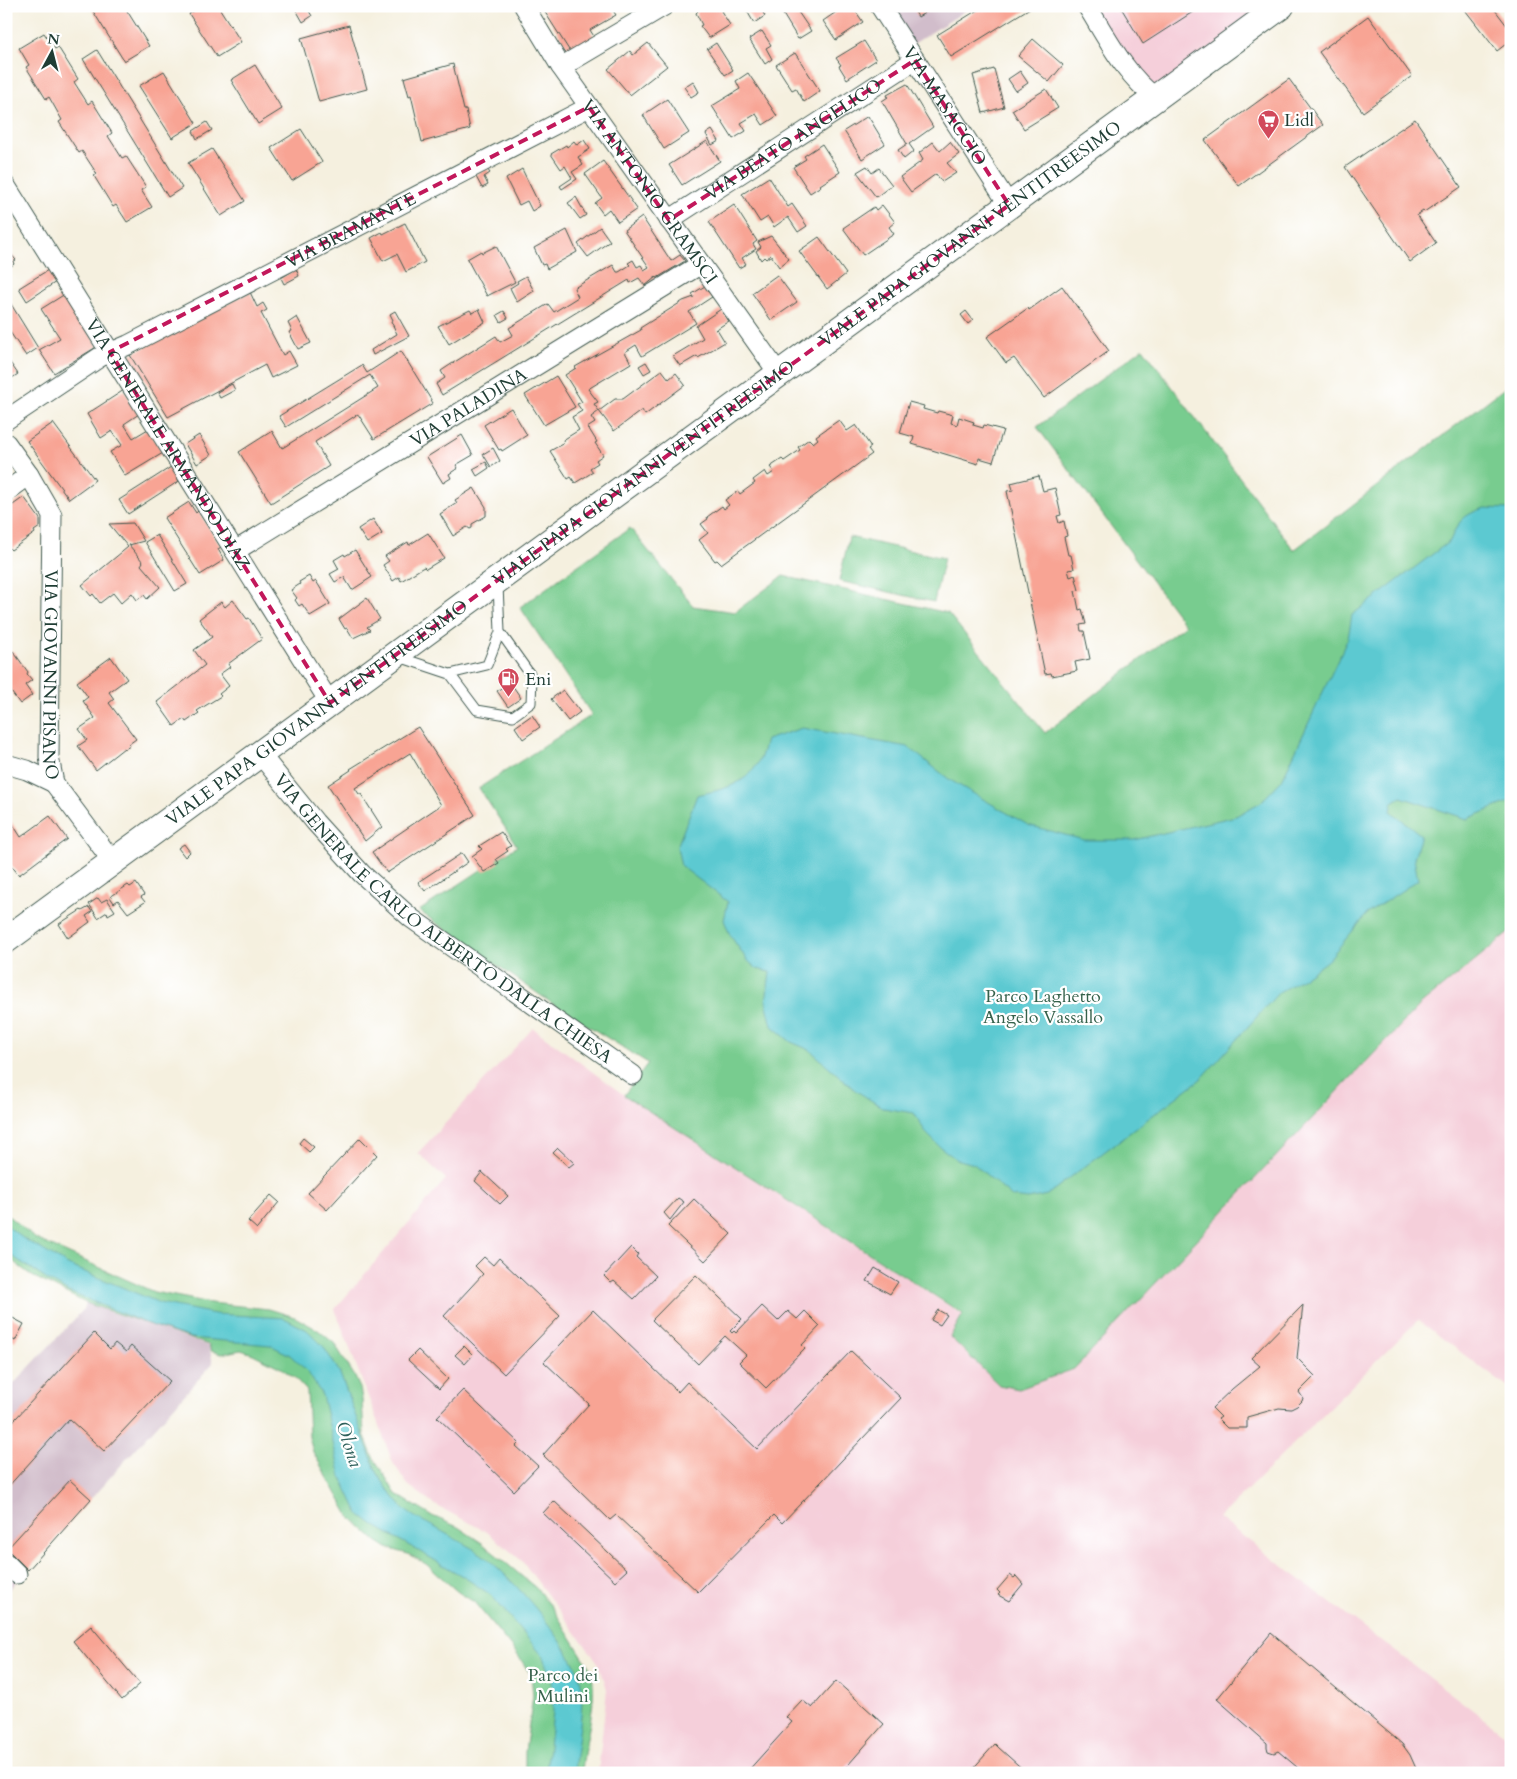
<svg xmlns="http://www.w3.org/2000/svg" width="1517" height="1779" viewBox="0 0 1517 1779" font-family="Cardo,serif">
  <rect width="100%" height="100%" fill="#fff"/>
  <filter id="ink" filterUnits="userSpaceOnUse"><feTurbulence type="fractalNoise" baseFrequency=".02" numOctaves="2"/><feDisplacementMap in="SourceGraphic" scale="10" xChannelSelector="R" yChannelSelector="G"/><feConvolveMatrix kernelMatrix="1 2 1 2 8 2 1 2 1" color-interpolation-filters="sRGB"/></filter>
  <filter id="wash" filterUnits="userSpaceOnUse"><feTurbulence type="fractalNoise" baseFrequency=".0096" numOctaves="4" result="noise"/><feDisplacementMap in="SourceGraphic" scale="20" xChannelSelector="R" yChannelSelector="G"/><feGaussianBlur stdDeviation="1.12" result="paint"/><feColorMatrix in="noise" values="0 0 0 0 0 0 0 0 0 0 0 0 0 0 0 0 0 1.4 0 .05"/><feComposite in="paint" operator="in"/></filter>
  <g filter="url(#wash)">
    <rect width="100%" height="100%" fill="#f5f0df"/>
    <path fill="#f5cfda" d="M1087 6H1281L1156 98Z
      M1511 931V1390L1418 1320 1219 1518 1511 1739V1773H598L607 1689 597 1661 522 1561 487 1532 437 1506 408 1485 393 1463 335 1309 446 1179 418 1153 533 1028 624 1095 963 1315 1420 1005Z"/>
    <path fill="#d1bdcb" d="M884 6H973L910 46Z
      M86 1303 209 1346 213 1363 6 1593V1392L84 1309Z"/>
    <path fill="#78cc8f" stroke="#4c8462" d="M1143 348 1294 550 1511 383V931L1420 1005 1074 1369 1019 1389 999 1385 950 1337 963 1314 624 1095 648 1063 553 1004 419 911 517 846 479 788 592 715 520 607 630 528 693 606 735 612 783 576 948 613 1045 733 1185 625 1037 427Z
      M849 537 944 558 934 602 839 581Z
      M6 1214 36 1239 154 1292 211 1303 269 1309 295 1317 318 1330 334 1343 354 1375 360 1388 362 1399 364 1434 372 1455 396 1494 430 1515 458 1527 482 1543 536 1588 552 1607 591 1670C599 1705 584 1738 582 1773H525V1752L533 1695 531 1675 517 1654 474 1602 458 1592 426 1564 408 1554 387 1548 376 1541 350 1517 313 1452 309 1437 307 1391 295 1378 281 1368 253 1354 241 1350 221 1354 211 1351 209 1345 86 1303 32 1276 6 1256Z"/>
    <path fill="#5cc9d1" stroke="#3e8382" d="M1485 508 1511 509V801L1467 819 1401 797 1393 802 1391 811 1421 835 1414 858 1418 880 1368 913 1328 960 1305 977 1279 992 1202 1078 1047 1195 1028 1199 1012 1197 974 1164 956 1159 940 1147 926 1133 914 1113 883 1108 855 1090 810 1050 791 1042 772 1026 766 1001 770 972 757 969 747 960 730 935 724 920 728 902 681 866 677 847 697 795C721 790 745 785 758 763 762 756 764 747 766 740L802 728 908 747 950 780 1028 825 1084 840H1134L1236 816 1261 802 1282 780 1348 638 1352 615 1450 541C1459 520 1463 515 1485 508Z
      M6 1225 24 1239 68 1265 160 1303 215 1314 284 1318 307 1330 323 1346 339 1371 375 1468C382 1482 392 1496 403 1508 411 1516 425 1522 436 1528 449 1535 462 1543 475 1550 504 1566 569 1643 579 1675 587 1698 576 1747 574 1773H546L553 1712 552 1680 542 1655 491 1595 464 1577 375 1526 358 1513 341 1477 322 1395 307 1371 290 1355 270 1345 191 1338 153 1326 69 1292 49 1281 6 1252Z"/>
    <g id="blocks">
      <path fill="#f8a494" d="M95 6H124L149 46 124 61 91 8Z
        M201 6H218L241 42 217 57 189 14Z
        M294 6H306L312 16 303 22Z
        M541 6H610L616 15 590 30 595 38 574 51 569 50Z
        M702 6H724L725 8 721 11 730 25 709 38 700 26 702 25 696 13 698 11 697 9Z
        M744 6H759L765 16 754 23Z
        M778 6H794L811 31 798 39Z
        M845 6H852L863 22 836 40 823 21Z
        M912 6H936L918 17Z
        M984 6H1033L951 57 937 35Z
        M1120 6H1202L1143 44Z
        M1462 6H1492L1511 31V40L1497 51Z
        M1368 16 1412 76 1363 112 1319 52Z
        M349 25 367 89 319 102 301 38Z
        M762 31 771 45 766 48 772 59 765 64 749 39Z
        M44 33 55 49 58 47 78 79 74 82 88 104 92 101 112 133 108 136 122 158 126 156 146 187 141 190 152 207 127 222 116 205 113 207 94 176 97 174 82 151 79 153 59 122 62 120 49 97 46 99 26 67 29 65 19 48Z
        M1033 39 1063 65 1049 82 1018 56Z
        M864 41 876 60 847 79 839 66 841 65 836 58Z
        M648 43 667 66 630 95 608 69 630 51 633 55Z
        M716 43 733 70 725 75 707 49Z
        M97 50 182 188 168 197 83 59Z
        M795 53 820 91 804 102 796 88 792 90 776 65Z
        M453 64 464 110H466L470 129 422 142 411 95 409 96 404 78Z
        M255 65 282 109 258 124 231 80Z
        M994 69 1004 107 983 113 973 75Z
        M164 71 196 123 172 138 139 86Z
        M1020 71 1028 83 1016 91 1008 79Z
        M748 73 777 116 763 125 756 114 741 123 746 131 733 139 712 106 740 89 736 81Z
        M1289 79 1323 125 1239 186 1205 140Z
        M693 81 699 92 691 97 684 87Z
        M907 84 933 127 909 144 914 151 904 159 898 150 907 144 882 101 888 97 887 95Z
        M1046 89 1058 108 1024 129 1012 110Z
        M667 99 689 133 664 149 643 115Z
        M868 116 885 144 862 159 844 131Z
        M1415 119 1461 187 1424 212 1423 211 1417 215 1436 243 1410 262 1345 167Z
        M207 122 212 130 197 139 193 131Z
        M301 129 322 162 292 181 271 148Z
        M712 130 719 141 712 145 706 134Z
        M584 140 590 149 578 157 583 165 572 172 577 179 562 189 560 186 572 178 565 166 561 169 551 154 566 145 567 147 574 141 577 145Z
        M707 141 720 161 682 185 669 165Z
        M933 142 940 151 950 142 959 154 947 163 956 173 942 182 936 174 911 192 900 177 923 160 919 153Z
        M822 144 840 172 820 185 821 186 810 193 793 167 806 159 804 156Z
        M212 149 245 201 221 216 188 163Z
        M603 161 637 209 618 222 609 209 603 214 595 203 602 198 585 174Z
        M867 166 872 173 879 168 892 185 876 197 857 172Z
        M487 169 490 173 484 177 488 185 482 188 475 175Z
        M522 169 540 206 532 211 527 201 519 205 506 179Z
        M769 177 788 207 792 204 807 226 798 232 788 217 774 227 768 217 760 222 742 194Z
        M576 197 586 215 580 219 568 203Z
        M734 205 757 241 753 244 756 249 742 258 746 264 739 268 709 222Z
        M882 205 895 222 889 227 894 234 863 255 843 228 874 207 876 210Z
        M642 217 671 261 680 255 685 261 657 278 656 277 645 286 639 278 630 283 629 280 442 395 436 384 445 378 441 371 453 363 496 336 500 342 513 335 509 328 548 304 554 312 578 297 574 288 613 265 617 272H619L630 265 628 263 633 260 637 267 641 265 644 270 649 267 624 230Z
        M405 223 425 262 406 272 397 254 383 261 371 238 382 232 383 234Z
        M600 227 610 241 588 257 578 244Z
        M567 230 577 252 547 269 545 264 542 265 534 248Z
        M771 236 789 259 779 267 771 255 766 259 764 257 761 260 756 251 761 247 758 242Z
        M819 237 846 274 827 289 799 251Z
        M6 244 10 249 8 251 16 260 13 262 14 264 6 270Z
        M496 246 515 282 487 296 467 259 481 251 482 253Z
        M296 269 299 276 284 284 281 278Z
        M48 270 56 282 27 301 19 288Z
        M777 275 797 302 771 320 752 293Z
        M526 276 534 291 517 302 510 288 518 283 517 281Z
        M705 286 712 297 689 312 696 323 642 356 636 345 625 352 631 363 588 389 598 402 594 404 599 411 591 417 595 423 587 428 589 429 597 442 595 443 603 455 596 460 598 463 590 468 593 472 575 483 571 477 568 479 550 451 564 443 563 440 579 430 572 417 582 411 577 404 582 402 565 375 576 368 575 367 641 330 640 328 683 301 694 297 692 294Z
        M1062 286 1109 351 1044 398 1014 358 1006 363 987 337 1028 308 1029 310Z
        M250 292 257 307 263 303 267 310 261 313 283 355 289 351 297 365 271 378 265 365 168 417 130 355Z
        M65 294 98 346 54 373 39 350 60 338 41 309Z
        M6 296 38 348 26 356 6 326Z
        M479 309 485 322 449 344 438 326 470 310 472 313Z
        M721 309 729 321 715 330 717 329 725 342 698 358 697 356 680 366 673 356 703 338 696 326Z
        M395 311 409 336 373 355 371 350 397 334 391 321 393 320 390 314Z
        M504 311 508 318 501 322 497 315Z
        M966 311 973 320 968 324 961 315Z
        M297 317 311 343 298 349 289 332 292 331 288 323Z
        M401 351 433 403 374 439 358 414 315 442 329 466 271 503 239 452 272 431 282 448 284 447 378 388 370 375 286 427 279 416 362 365 367 373Z
        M6 357 18 374 6 382Z
        M646 362 651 370 644 374 639 366Z
        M662 370 669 379 676 373 685 385 645 415 642 410 614 431 599 411 615 399H623Z
        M556 376 575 407 544 425 525 395Z
        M232 384 235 390 220 398 217 392Z
        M124 390 139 414 124 424 133 438 148 429 163 453 125 476 110 452 122 445 112 431 101 438 87 414Z
        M909 402 924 406 923 409 937 413 938 411 953 415 951 423 957 425 959 417 974 422 973 425 983 428 984 425 1003 430 993 462 979 458 978 464 912 444 914 437 900 433Z
        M511 408 527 435 502 451 501 449 499 450 484 425Z
        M839 420 847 431 856 425 871 447 868 449 872 454 721 564 717 560 715 561 699 540 708 533 701 524 708 519 707 517 722 506 724 509 729 505 725 500 738 491 740 494 755 483 753 480 765 471 768 476 774 472 770 467 782 459 784 461 800 450 798 447 809 439 813 443 818 439 816 436Z
        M53 423 95 480 69 499 27 441Z
        M199 435 211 455 197 464 185 444Z
        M462 435 473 455 456 465 458 468 449 474 451 478 443 483 427 457Z
        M493 448 500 461 491 467 483 454Z
        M486 462 489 468 477 476 473 469Z
        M171 467 179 481 128 514 119 500Z
        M1039 476 1043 491 1055 488 1061 515 1057 516 1059 523 1064 521 1067 536 1064 537 1068 555H1071L1074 569 1068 570 1070 577 1075 575 1079 590 1075 591 1077 600 1079 610 1082 609 1086 624 1080 625 1081 631H1084L1090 659 1075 662 1077 671 1052 676 1051 673 1045 674 1007 491 1013 490 1011 483Z
        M474 488 486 507V516L472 524V528L470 529 467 527 453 536 440 514 457 503 455 500Z
        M24 497 40 519V527L34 531 35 533 11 550 9 548 6 550V510Z
        M189 502 196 513 198 511 219 544 221 547 218 549 224 560 200 575 164 518Z
        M373 519 382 534 367 543 358 529Z
        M133 523 144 541 129 545 143 562 141 565 160 587 147 599 144 595 137 600 132 593 121 603 113 593 100 603 93 594 91 596 82 585 128 547 109 524Z
        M428 533 444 558 426 569 424 567 422 568 401 581 399 577 393 581 383 565 389 561 385 556 408 542 409 545Z
        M157 535 187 584 175 591 145 542Z
        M355 550 372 577 352 590 344 577 335 582 330 574 339 569 334 560 344 554 345 556Z
        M309 576 313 583 316 581 330 604 310 616 302 604 299 606 295 600 297 598 291 590 300 584 299 582Z
        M367 598 380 619 367 627 370 630 353 638 347 628 345 629 339 619Z
        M233 600 247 619 249 618 262 639 228 664 230 667 220 674 229 686 219 694 221 696 200 709 197 711 199 713 186 722 184 719 174 726 157 702 205 665 194 650 212 637 199 619 221 602 225 607Z
        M6 646 11 652 13 651 28 672 27 674 32 680 25 685 32 695 20 704 6 685Z
        M111 657 127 679 109 692 114 699 109 703 136 739 129 744 130 746 125 749 124 748 96 770 78 746 87 740 79 729 95 718 83 701 88 697 77 682Z
        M510 682 521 698 508 707 497 691Z
        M563 690 580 712 568 721 551 699Z
        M532 715 540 727 523 739 515 727Z
        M418 727 475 815 387 873 372 852 441 805 410 753 355 788 359 794H361L382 827 365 841 328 785 351 770 350 769Z
        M50 816 67 839 19 875 6 859V823L10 820 21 837Z
        M501 832 511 846 506 849 508 851 496 859 499 863 484 872 472 856 482 849 479 846Z
        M184 844 190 852 185 857 178 848Z
        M462 853 468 862 425 891 418 882Z
        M136 883 144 895 141 897 145 902 128 913 118 900 114 903 110 897 128 885 130 887Z
        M98 898 101 902 107 899 115 911 108 915 107 912 98 918 89 904Z
        M89 907 92 912 86 916 90 922 68 938 59 924 81 910 82 911Z
        M303 1138 314 1147 309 1152 299 1143Z
        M360 1138 377 1155 327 1210 308 1193Z
        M558 1148 574 1163 569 1167 553 1153Z
        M482 1172 508 1196 500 1204 475 1181Z
        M271 1195 279 1202 257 1229 248 1221Z
        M678 1198 684 1202 670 1220 664 1213Z
        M694 1199 731 1234 705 1261 668 1226Z
        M631 1247 638 1254 636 1257 656 1276 634 1299 614 1281 611 1283 604 1276Z
        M484 1257 493 1265 499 1258 560 1316 504 1374 444 1316 483 1274 475 1266Z
        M875 1268 898 1282 890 1294 867 1281Z
        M696 1275 742 1319 730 1331 732 1333 734 1331 736 1333 762 1306 778 1321 788 1311 797 1319 805 1311 820 1326 802 1345 805 1348 766 1388 739 1362 746 1355 725 1336 698 1364 652 1320Z
        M1303 1305 1297 1358 1315 1376 1299 1392 1303 1398 1302 1401 1297 1406 1291 1409 1279 1408 1247 1417V1428H1227L1218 1419 1221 1417 1212 1408 1232 1389 1260 1366 1251 1358Z
        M593 1310 678 1392 687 1382 757 1449 851 1351 901 1398 782 1523 774 1515 698 1592 616 1515 610 1520 543 1455 589 1404 544 1362Z
        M938 1310 947 1315 940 1325 931 1320Z
        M9 1316 24 1324 15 1341 6 1336V1322Z
        M94 1333 110 1349 115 1343 126 1352 131 1346 170 1381 104 1451 69 1419 6 1489V1429Z
        M464 1346 473 1355 465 1364 455 1355Z
        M418 1350 448 1379 439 1389 408 1360Z
        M463 1390 519 1443 516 1446 538 1466 514 1491 437 1417Z
        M70 1480 91 1499 28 1570 7 1549Z
        M554 1501 627 1570 615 1581 543 1513Z
        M1010 1575 1014 1578 1016 1576 1023 1584 1009 1601 998 1595 1000 1593 997 1590Z
        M91 1626 140 1684 122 1700 73 1641Z
        M1271 1633 1402 1744 1410 1755 1418 1773H1304L1278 1751 1274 1753 1268 1751 1267 1747V1743L1217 1699Z
        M836 1681 884 1724 841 1773H746L792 1722 786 1717 802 1700 812 1708Z
        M995 1744 999 1748 1027 1773H969Z"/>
    </g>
  </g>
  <g filter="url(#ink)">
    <use href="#blocks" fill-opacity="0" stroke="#3f584e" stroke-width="1"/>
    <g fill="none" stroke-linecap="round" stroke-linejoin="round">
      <defs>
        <path id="lane" d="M399 657 450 674 487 665 500 632 498 585
          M450 674 477 710 513 716 531 703 532 677 500 632"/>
        <g id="street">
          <path id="s1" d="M524 6 561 67 779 374"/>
          <path id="s2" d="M880 6 1009 205"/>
          <path d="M1087 6C1107 38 1125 75 1156 98"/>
          <path d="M561 67 664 6"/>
          <path id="s3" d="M6 186 330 703"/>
          <path id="s4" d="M669 220 915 60"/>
          <path id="s5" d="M6 420 100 357 128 345 589 107"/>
          <path d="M6 443 29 475 6 492"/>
          <path id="s6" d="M29 475 52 515 49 757 54 783 113 862"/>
          <path id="s7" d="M235 551 701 264"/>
          <path id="s8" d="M260 754 315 822 362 874 411 918 633 1075"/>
          <path d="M6 764 27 770 54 783"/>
          <path d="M6 1563 17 1574"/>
        </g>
        <g id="secondary">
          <path id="s9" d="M6 940 1281 6"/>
        </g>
      </defs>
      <use href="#lane" stroke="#3f584e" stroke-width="11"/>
      <use href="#street" stroke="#3f584e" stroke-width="21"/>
      <use href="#secondary" stroke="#3f584e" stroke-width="28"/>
      <use href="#lane" stroke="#fff" stroke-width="9"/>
      <use href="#street" stroke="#fff" stroke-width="19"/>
      <use href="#secondary" stroke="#fff" stroke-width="26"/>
    </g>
  </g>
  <path fill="none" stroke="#c2185b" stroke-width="4" stroke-dasharray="10 6" stroke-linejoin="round" d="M915 60 1009 205 330 703 110 352 589 107 669 220Z"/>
  <defs>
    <symbol id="supermarket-pin" viewBox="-11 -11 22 30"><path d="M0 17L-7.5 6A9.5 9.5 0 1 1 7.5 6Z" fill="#d1495b" stroke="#fff"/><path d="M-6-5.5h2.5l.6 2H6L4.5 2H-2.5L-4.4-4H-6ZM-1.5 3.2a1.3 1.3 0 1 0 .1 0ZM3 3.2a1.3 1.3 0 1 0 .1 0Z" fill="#fff"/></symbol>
    <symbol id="fuel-pin" viewBox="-11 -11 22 30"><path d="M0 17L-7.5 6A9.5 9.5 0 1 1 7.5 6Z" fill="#d1495b" stroke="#fff"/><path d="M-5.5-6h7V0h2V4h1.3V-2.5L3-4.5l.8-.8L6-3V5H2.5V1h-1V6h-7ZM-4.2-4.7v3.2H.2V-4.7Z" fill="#fff"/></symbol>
  </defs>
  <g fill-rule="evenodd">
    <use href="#supermarket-pin" x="1256" y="108" width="25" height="34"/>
    <use href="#fuel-pin" x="496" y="666" width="25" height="34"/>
  </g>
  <g text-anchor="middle" stroke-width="4.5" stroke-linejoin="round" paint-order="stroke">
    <g font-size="18" fill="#1f3d34" stroke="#fff">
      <text dy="6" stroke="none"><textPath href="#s2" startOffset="119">VIA MASACCIO</textPath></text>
      <text dy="6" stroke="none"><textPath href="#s4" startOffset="148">VIA BEATO ANGELICO</textPath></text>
      <text dy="6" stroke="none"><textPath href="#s1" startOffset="224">VIA ANTONIO GRAMSCI</textPath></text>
      <text dy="6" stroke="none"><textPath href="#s5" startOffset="394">VIA BRAMANTE</textPath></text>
      <text dy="6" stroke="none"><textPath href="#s9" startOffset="1195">VIALE PAPA GIOVANNI VENTITREESIMO</textPath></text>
      <text dy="6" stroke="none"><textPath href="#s7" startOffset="274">VIA PALADINA</textPath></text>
      <text dy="6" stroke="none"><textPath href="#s3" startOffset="305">VIA GENERALE ARMANDO DIAZ</textPath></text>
      <text dy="6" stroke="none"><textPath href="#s9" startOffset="790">VIALE PAPA GIOVANNI VENTITREESIMO</textPath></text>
      <text dy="6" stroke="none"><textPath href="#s6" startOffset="206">VIA GIOVANNI PISANO</textPath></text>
      <text dy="6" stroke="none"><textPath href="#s9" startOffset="385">VIALE PAPA GIOVANNI VENTITREESIMO</textPath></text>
      <text dy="6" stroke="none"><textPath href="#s8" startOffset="248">VIA GENERALE CARLO ALBERTO DALLA CHIESA</textPath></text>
    </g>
    <g font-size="18" fill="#1f3d34" stroke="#fff" text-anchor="start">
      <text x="1284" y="126">Lidl</text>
      <text x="525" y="685">Eni</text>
    </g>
    <g font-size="18" fill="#35614b" stroke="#fff">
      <text x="1043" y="1002">Parco Laghetto<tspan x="1043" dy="21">Angelo Vassallo</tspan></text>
      <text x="563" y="1681">Parco dei<tspan x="563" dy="21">Mulini</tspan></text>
    </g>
    <g font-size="19" font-style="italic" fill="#2e605b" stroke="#fff">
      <text transform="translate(350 1444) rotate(72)" y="7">Olona</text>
    </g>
  </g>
  <rect width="1517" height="1779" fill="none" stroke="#fff" stroke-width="25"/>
  <g transform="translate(52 52) rotate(7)" stroke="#ffffff" stroke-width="4" paint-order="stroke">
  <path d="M0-4L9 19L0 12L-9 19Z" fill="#1f3d34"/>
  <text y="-8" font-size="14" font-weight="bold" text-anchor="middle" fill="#1f3d34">N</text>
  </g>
</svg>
